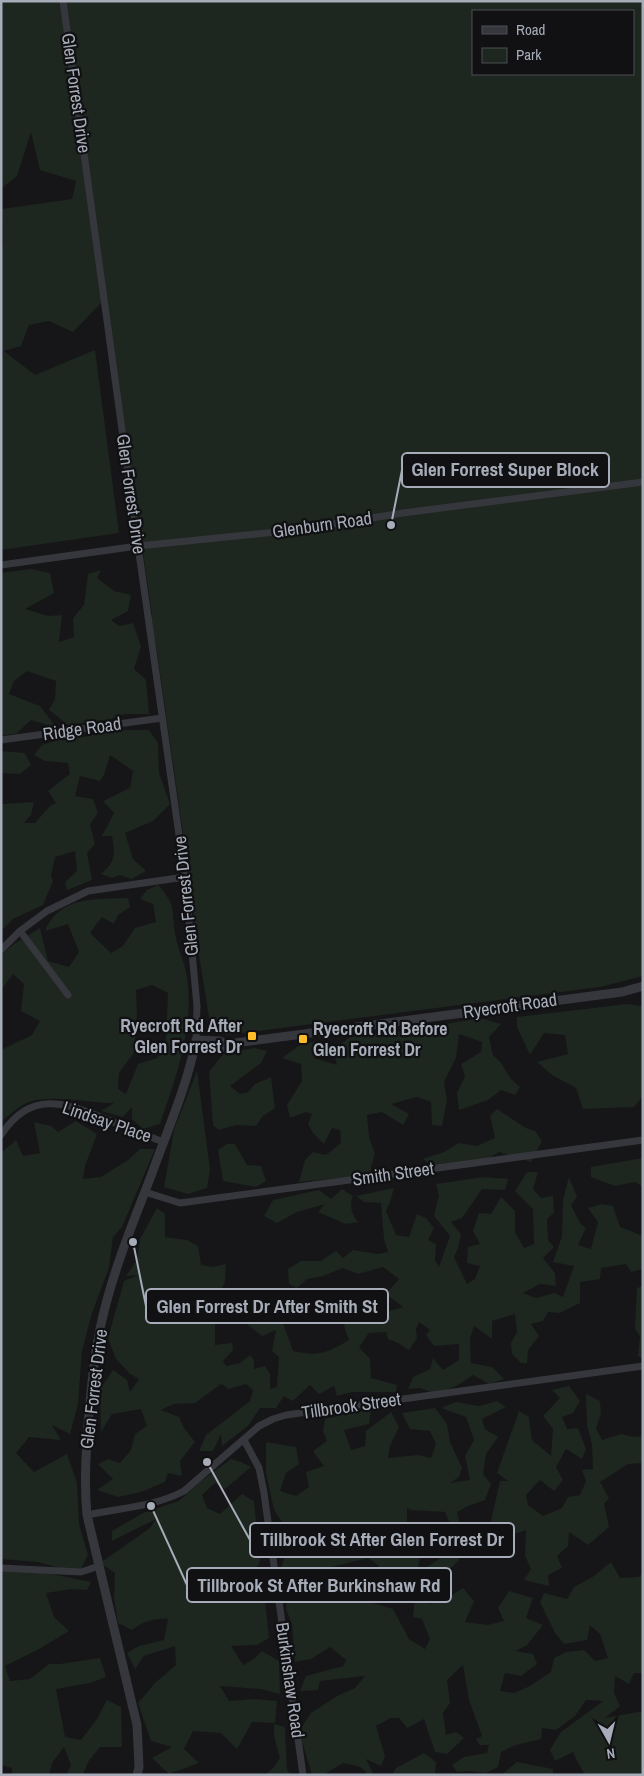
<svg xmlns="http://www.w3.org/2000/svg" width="644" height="1776" viewBox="0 0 644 1776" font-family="'Archivo Narrow',sans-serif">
  <rect width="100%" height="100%" fill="#161618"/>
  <path fill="#1d261f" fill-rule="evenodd" d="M1 1H643V976L600 987 227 1035 211 1030 195 930 192 896 156 645 149 618 152 614 106 298 73 332 49 321 29 325 21 346 4 351 35 375 95 350 119 533 1 550V362L3 351 1 352V245L3 244 2 209 72 199 76 181 40 170 31 132 17 176 1 189ZM473 11H633V74H473Z
    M30 569 50 573 54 593 25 609 48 616 62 615 59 642 74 637 73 618 84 605 88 574 101 570 97 578 114 591 131 595 128 611 111 620 119 626 133 623 141 646 134 669 146 680 149 714H125L111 719 68 725 49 710 55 699 56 681 27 671 14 681 9 694 40 706 57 728 31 720 17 733 1 736V573Z
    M116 730H149L158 743 159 773 170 804 153 821 125 833 133 859 146 871 132 879 119 875 112 878 101 874C116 861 115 855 112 836H102L114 813 103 801 130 788 133 771 110 755 104 775 100 781 80 776 75 796 93 799 98 813 90 824 95 844 87 853 92 880 67 890 65 882 77 871 75 851 55 857 51 876 53 881 43 905 13 919 1 931V804L34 802 31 815 24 823H35L50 806 56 803 48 791 70 774 68 763 45 761 34 755 42 745 74 735 83 737Z
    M1 751 25 753 31 765 20 774 1 773Z
    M158 885C179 908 170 912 176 938 178 949 183 959 186 971 196 1024 177 1074 160 1124L143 1129 132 1119V1107L123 1117 101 1111 114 1103C90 1103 51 1094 29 1102 20 1105 8 1116 1 1122V1050L32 1035 40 1021 21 1011 24 984 13 974 1 990V955L14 944 40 928 48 961 69 967 79 952 68 924 45 931C59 896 96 899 128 898L130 907 118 915 114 924 102 917 90 933 111 953 123 946 135 928 156 922 153 904 140 899 147 890ZM152 985 168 993 166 1041 157 1058 138 1064 126 1094 118 1089 119 1073 134 1053 137 1012 136 990Z
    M627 1004 643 1006V1096L634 1107 583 1109 576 1088 552 1075 537 1062 568 1054 565 1035 544 1033 530 1055 517 1027V1017Z
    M480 1018 501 1024 489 1037 493 1055 501 1063 511 1079 520 1087 515 1095 501 1090 488 1100 459 1110 457 1093 465 1076 461 1064 481 1052 482 1042 459 1034 456 1058 444 1082 447 1100 442 1126 432 1125 431 1102 417 1097 391 1104 409 1114 403 1125 382 1112 367 1115 369 1137 375 1154 371 1166V1175L299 1182 305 1160 313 1152 326 1155 341 1143 340 1130 332 1128 324 1144 313 1133 308 1124 312 1114 306 1112 290 1118 287 1105 302 1081 301 1064 282 1058 301 1044 318 1041 314 1058 337 1065 333 1050 350 1037 412 1030Z
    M254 1048 267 1051 261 1063 230 1086 240 1094 248 1092 255 1084 271 1077 275 1108 263 1116 256 1126 236 1125 219 1130 213 1125 209 1072 224 1053Z
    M197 1071 210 1169 207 1188 188 1194 164 1187 174 1130Z
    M497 1109 526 1128 535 1131 542 1141 531 1162 499 1152 474 1167 435 1169 423 1159 444 1152 459 1143 477 1146 495 1138 490 1116Z
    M76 1121 97 1134 85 1166 83 1179 101 1177 128 1160 140 1149H155L122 1227 113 1237 109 1268 92 1313 82 1351 78 1404 70 1434 52 1425 61 1440 29 1437 16 1453 34 1472 67 1454 77 1483 79 1524 88 1555 80 1571 73 1572 38 1562 1 1559V1153L16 1140 23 1156 40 1153 34 1122 51 1126 58 1132Z
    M227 1144H235L247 1165 261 1166 266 1181 256 1187 223 1181 218 1150Z
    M643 1158V1187L635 1182 615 1186 591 1177V1167Z
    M527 1172H538L533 1189 541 1198 553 1196 554 1213 547 1219 548 1240 554 1247 543 1258 555 1273 556 1286 540 1284 523 1293 536 1298 555 1293 563 1297 574 1266 553 1262 562 1236 563 1200 569 1177 577 1197 571 1205 580 1223 586 1228 578 1245 591 1249 598 1222 588 1208 602 1204 613 1206 620 1227 643 1236V1269L631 1272 626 1264 601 1268 600 1279 580 1282V1303L560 1313 548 1312 543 1321 531 1324 539 1336 528 1350 527 1363H521L512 1354 511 1343 517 1332 515 1314 492 1321V1339L474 1326 470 1339 471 1363 492 1367 504 1379 489 1384 473 1375 458 1385 436 1394 420 1388 408 1389 413 1377 430 1369 433 1358 443 1370 459 1360V1344L434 1346 426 1335 430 1330 419 1322 416 1329 417 1338 409 1350 398 1343 388 1339 386 1332 369 1333 359 1347 370 1359 371 1378 397 1385 396 1392H352L337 1396 334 1386 319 1394 310 1385 293 1401 284 1396 276 1408H260L248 1426 222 1446 221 1434 213 1451H199L206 1435 250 1401 253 1390 246 1384 229 1389 221 1384 195 1403 174 1404 161 1410 179 1417 184 1428 195 1442 180 1461 182 1476 168 1473 165 1482 141 1492 118 1497 97 1490 113 1479 98 1464 108 1459 120 1463 131 1450 135 1434 147 1426 141 1409 112 1414 101 1432 100 1389 113 1370 127 1380 130 1392 139 1379 130 1374 116 1359 108 1338 124 1281 139 1275 126 1276 137 1260 140 1239 157 1208 165 1214V1237L187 1240 198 1246 201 1265 213 1267 226 1264 225 1282 215 1301 209 1296 215 1313V1345L232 1343 233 1350 223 1361 226 1366 240 1363 250 1355 254 1360V1369L265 1366 270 1374V1389L277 1387 279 1357 272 1351 276 1330 262 1336 248 1325 250 1315 265 1304 304 1307 303 1316 282 1320 293 1351C320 1357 326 1353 349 1340L344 1326 350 1315 354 1293 363 1299 360 1315 363 1321 386 1312 403 1307 386 1294 399 1279 383 1267 358 1274 343 1268 323 1276 307 1279 297 1288 289 1284 288 1269 301 1261H321L336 1251 343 1258 353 1250 378 1254 388 1252 384 1239 381 1203 364 1202 356 1196 394 1188 390 1202 386 1211 396 1235 409 1237 417 1214 426 1218 434 1228 428 1240 436 1244 435 1260 439 1267 450 1236 434 1216 439 1195 436 1184 483 1177 508 1179 505 1190 482 1189 462 1218 451 1222 461 1234 458 1248 454 1257 467 1284 475 1279 480 1266 467 1263 468 1247 480 1244 473 1231 479 1213 491 1214 501 1197 515 1211V1232L524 1248 534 1244 533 1209 515 1191Z
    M342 1189 353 1196C349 1206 352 1214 358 1222L346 1224 318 1212 325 1204 297 1212 277 1223 264 1216 273 1200 319 1190 331 1199Z
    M643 1286V1359L638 1356 640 1336 635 1329 637 1288Z
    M569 1386 580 1401 573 1413 562 1417 567 1429 578 1428 586 1449 582 1459 566 1449 556 1467 563 1480 554 1491 540 1480 526 1495 528 1505 543 1516 562 1508 568 1497 580 1495 586 1481 582 1470 593 1469 592 1444 587 1425 586 1394 600 1401 601 1414 596 1428 602 1440 621 1434 634 1437 643 1436V1463L628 1464 600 1482 609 1498 604 1504 609 1527 588 1545 569 1532 568 1546 557 1556 562 1568 548 1575 549 1586 524 1580 531 1569 525 1556 526 1530 509 1536 488 1557 480 1550 489 1530 500 1481H508L497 1473 519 1411 529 1417 532 1440 551 1456 553 1429 543 1416 560 1398 552 1390Z
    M497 1401 506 1407 482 1419 485 1429 498 1437 486 1454 483 1474 491 1484 485 1500 468 1506 457 1512 463 1536 456 1538 445 1512 411 1510 407 1508V1521L414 1533 434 1530 454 1543 459 1560 449 1570 428 1579 427 1567 442 1557 439 1549 421 1553 418 1566 420 1580 411 1584 396 1572 371 1587 358 1586 376 1575 379 1566 368 1558 319 1570 307 1585 356 1594 367 1601 393 1609 409 1639 425 1649 430 1639 422 1619 413 1617 415 1598 430 1591 429 1604 446 1599 463 1588 474 1601 465 1622 488 1625 504 1621 498 1608 509 1591 533 1598 526 1618 543 1625 527 1645 516 1651 533 1654 537 1664 521 1676 505 1673 500 1691 514 1693 530 1686 551 1672 554 1658 566 1652 584 1650 595 1661 608 1658 600 1634 590 1625 587 1640 564 1644 555 1633 540 1602 544 1593 567 1599 574 1587 594 1576 611 1562 620 1578 639 1577 643 1572V1673H634L629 1684 615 1676 614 1693 620 1706 605 1718 643 1711V1775H585L577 1761 573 1752 555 1761 550 1750 561 1732 603 1701 586 1700 575 1716 556 1730 542 1728 541 1739 516 1745 501 1752 498 1767 486 1773 469 1771 457 1772 452 1765 464 1757 487 1753 489 1745H480L476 1739 482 1736 469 1700 463 1665 447 1680 450 1703 443 1713 446 1735 456 1732 464 1738 447 1754 435 1752 424 1719 407 1728 399 1718H391L376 1726 385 1756 381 1766 366 1759 374 1775H367C364 1765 352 1765 343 1763L323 1775H312L299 1731 311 1713 337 1696 355 1688 365 1676 320 1681 318 1690 300 1691 306 1676 343 1666 346 1660 330 1647 311 1659 295 1662 292 1624 286 1609 288 1591 278 1575 285 1557 277 1542 290 1534 274 1510 266 1473V1442L296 1447 299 1464 286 1473 280 1491 296 1496 309 1487 306 1472 324 1466 313 1451 327 1441 323 1431 325 1419 353 1412 371 1411 369 1424 344 1430 351 1450 365 1446 366 1431 391 1412 399 1427 390 1446 388 1458 418 1455 431 1458 436 1444 430 1431 410 1429 402 1413 435 1408 447 1424 450 1442 462 1468 459 1477 450 1483 470 1480 465 1456 474 1440 466 1417 441 1408 456 1402 479 1406Z
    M231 1459 241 1462 251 1467 225 1489 215 1483 202 1495 207 1508 220 1514 242 1494 254 1501 260 1561 251 1579 264 1590 269 1638 257 1645 231 1646 243 1665 254 1659 262 1651 279 1661 280 1694 261 1689 220 1686 229 1701 254 1699 277 1701 275 1723 252 1722 237 1749 221 1733 193 1731 184 1749 199 1763 169 1774 152 1758 172 1747 151 1741 138 1703 155 1683 176 1665 175 1646 144 1656 135 1669 127 1653 139 1646 164 1640 168 1619C154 1618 143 1622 132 1630L118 1623 114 1598 115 1573 100 1563 150 1528 156 1519 112 1541V1531L143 1513 179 1501 200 1482Z
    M1 1570 46 1573 91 1582 87 1590 72 1589 46 1593 54 1617 69 1631 39 1649 5 1666 10 1681 30 1679 49 1664H60L100 1658 106 1677 90 1683 56 1689 65 1737 81 1740 97 1719 107 1700 121 1707 122 1747H100L88 1762 83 1775H66L71 1765 64 1747 52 1763 49 1775H12V1768L1 1765Z
    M274 1724 285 1727 287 1770 291 1775H265L273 1768 280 1758 274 1736Z
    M424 1753 436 1762 435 1775H392L396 1768Z
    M517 1762 553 1769V1775H501Z"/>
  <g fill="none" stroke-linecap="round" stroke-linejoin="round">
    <path stroke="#36373d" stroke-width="7" d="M63 1 138 546 185 877 197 1006 196 1040
      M1 565 138 546 295 530 403 513 643 482
      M1 740 162 718
      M20 931 68 995
      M1 950 20 931 47 911 88 891 185 877
      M1 1135C31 1089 65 1103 106 1119 125 1127 144 1134 163 1142
      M145 1192 180 1203 643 1140
      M244 1440 259 1468 264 1493 303 1775
      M87 1515C120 1508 154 1507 184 1491L259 1426 273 1419 286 1415 643 1366
      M1 1568 81 1572 99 1566"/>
    <path stroke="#36373d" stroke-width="9" d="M194 1049H219L228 1044 622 992 643 986
      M137 1775 139 1767 137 1725 87 1515C84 1485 86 1455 88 1425 91 1389 94 1354 102 1320 113 1271 133 1223 151 1176 167 1131 187 1087 196 1040L219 1041 228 1044"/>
  </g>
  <g fill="#fdbd28" stroke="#111113" stroke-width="2">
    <rect x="247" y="1031" width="10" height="10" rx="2.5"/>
    <rect x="298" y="1034" width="10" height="10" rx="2.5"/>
  </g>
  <g text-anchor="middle" stroke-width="4.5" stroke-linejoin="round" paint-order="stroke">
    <g font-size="18" fill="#a7acb9" stroke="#111113">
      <text transform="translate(76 93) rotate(82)" y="6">Glen Forrest Drive</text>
      <text transform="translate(131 494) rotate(82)" y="6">Glen Forrest Drive</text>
      <text transform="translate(322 525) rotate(-8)" y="6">Glenburn Road</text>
      <text transform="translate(82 729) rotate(-8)" y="6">Ridge Road</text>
      <text transform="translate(186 896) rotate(-96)" y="6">Glen Forrest Drive</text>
      <text transform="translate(510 1006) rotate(-8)" y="6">Ryecroft Road</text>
      <text transform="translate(107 1122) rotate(19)" y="6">Lindsay Place</text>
      <text transform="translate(393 1174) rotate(-8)" y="6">Smith Street</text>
      <text transform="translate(94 1389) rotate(-83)" y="6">Glen Forrest Drive</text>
      <text transform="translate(351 1406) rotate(-8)" y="6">Tillbrook Street</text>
      <text transform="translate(290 1680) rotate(82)" y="6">Burkinshaw Road</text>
    </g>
    <g font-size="18" font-weight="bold" fill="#a7acb9" stroke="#111113" text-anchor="end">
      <text x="242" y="1032">Ryecroft Rd After<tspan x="242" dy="21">Glen Forrest Dr</tspan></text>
      <text x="313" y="1035" text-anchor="start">Ryecroft Rd Before<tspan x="313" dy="21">Glen Forrest Dr</tspan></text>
    </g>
  </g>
  <path fill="none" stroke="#a7acb9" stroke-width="2" d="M391 525L402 470M133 1242L146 1306M207 1462L250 1540M151 1506L187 1585"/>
  <g fill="#a7acb9" stroke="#111113" stroke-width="2">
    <circle cx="391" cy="525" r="5"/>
    <circle cx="133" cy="1242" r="5"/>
    <circle cx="207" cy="1462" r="5"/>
    <circle cx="151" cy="1506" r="5"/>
  </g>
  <g fill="#111113" stroke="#a7acb9" stroke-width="2">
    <rect x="402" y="453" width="207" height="34" rx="5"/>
    <rect x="146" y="1289" width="242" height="34" rx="5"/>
    <rect x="250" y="1523" width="264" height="34" rx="5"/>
    <rect x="187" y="1568" width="264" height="34" rx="5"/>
  </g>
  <g font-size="19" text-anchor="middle" font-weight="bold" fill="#a7acb9">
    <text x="505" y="476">Glen Forrest Super Block</text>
    <text x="267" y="1313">Glen Forrest Dr After Smith St</text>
    <text x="382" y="1546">Tillbrook St After Glen Forrest Dr</text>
    <text x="319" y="1592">Tillbrook St After Burkinshaw Rd</text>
  </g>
  <rect width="644" height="1776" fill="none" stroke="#a7acb9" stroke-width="5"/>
  <rect x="472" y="10" width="162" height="65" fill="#111113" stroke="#4d4f55"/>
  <rect x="482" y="26" width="25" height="8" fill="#36373d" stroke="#4d4f55"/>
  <text x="516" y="35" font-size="15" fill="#a7acb9">Road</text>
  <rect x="482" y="48" width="25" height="15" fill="#1d261f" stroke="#4d4f55"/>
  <text x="516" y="60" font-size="15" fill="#a7acb9">Park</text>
  <g transform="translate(609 1741) rotate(172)" stroke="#111113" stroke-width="4" paint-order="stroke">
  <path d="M0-4L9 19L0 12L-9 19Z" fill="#a7acb9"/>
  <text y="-8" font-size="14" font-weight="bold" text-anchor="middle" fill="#a7acb9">N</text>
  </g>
</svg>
